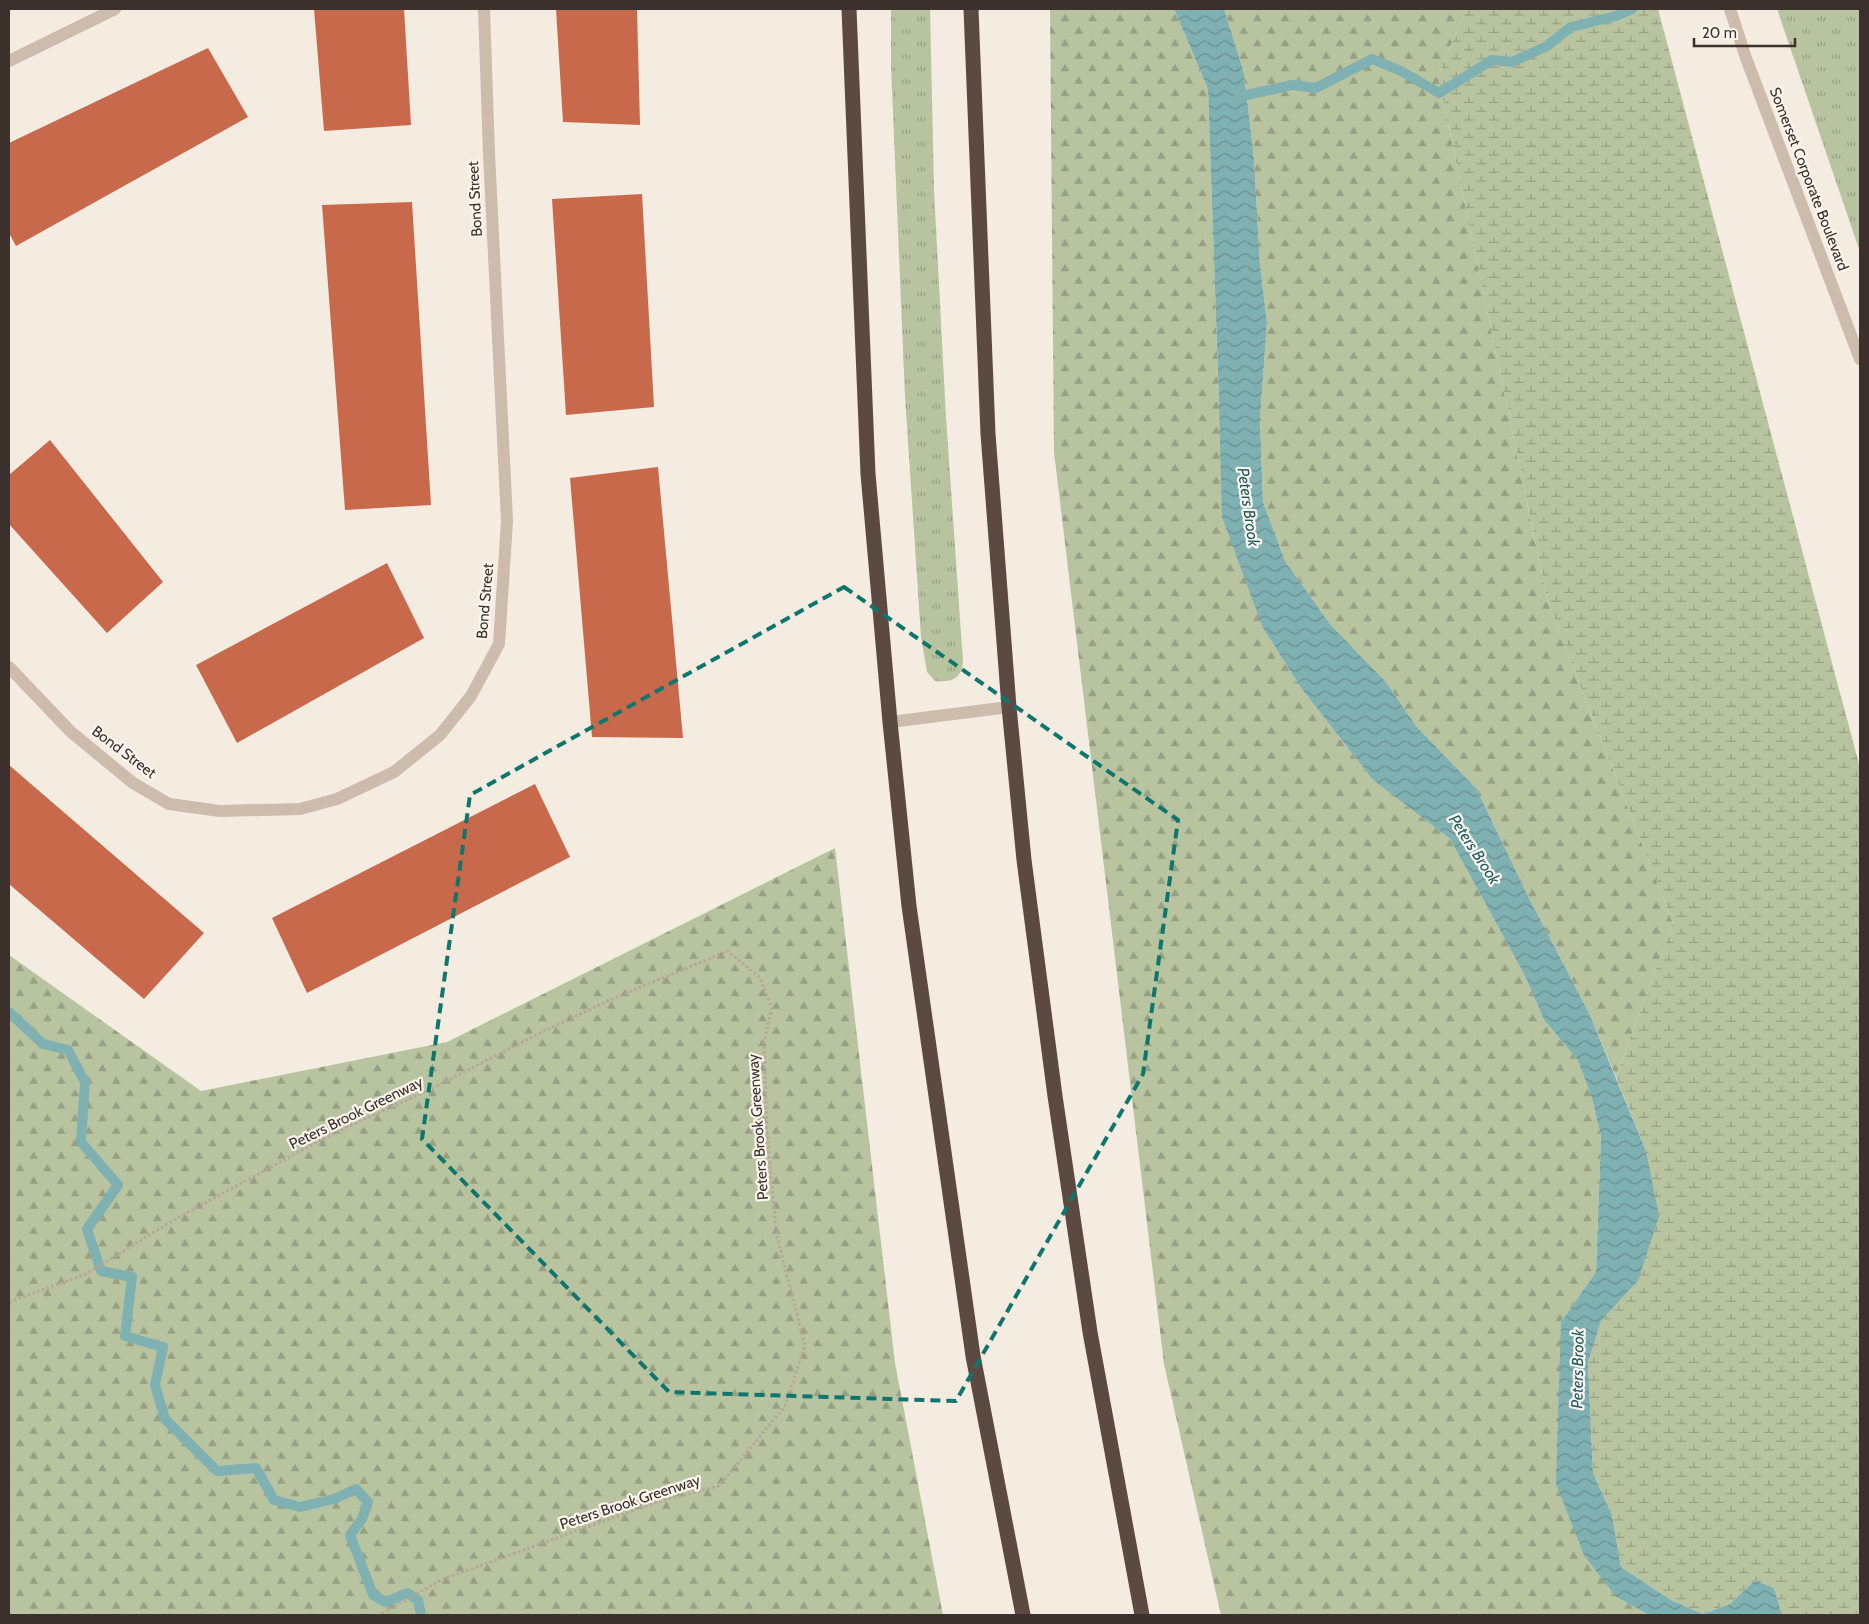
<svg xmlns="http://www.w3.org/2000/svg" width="1869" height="1624" viewBox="0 0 1869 1624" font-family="Cabin,sans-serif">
  <defs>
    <pattern id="grass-tufts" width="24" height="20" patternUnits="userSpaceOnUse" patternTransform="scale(1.25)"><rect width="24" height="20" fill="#b8c4a0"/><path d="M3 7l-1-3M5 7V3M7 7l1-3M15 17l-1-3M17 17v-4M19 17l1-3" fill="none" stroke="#97a083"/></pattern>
    <pattern id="forest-firs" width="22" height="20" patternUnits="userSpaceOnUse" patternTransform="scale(1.25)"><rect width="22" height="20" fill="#b8c4a0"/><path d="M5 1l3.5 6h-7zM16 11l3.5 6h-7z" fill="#97a083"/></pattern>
    <pattern id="wetland-marsh" width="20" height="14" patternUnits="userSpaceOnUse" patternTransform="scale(1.25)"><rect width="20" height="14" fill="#b8c4a0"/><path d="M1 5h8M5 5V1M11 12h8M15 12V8" fill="none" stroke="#97a083"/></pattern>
    <pattern id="water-waves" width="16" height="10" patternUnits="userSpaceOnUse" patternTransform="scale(1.25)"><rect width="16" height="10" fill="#7fb0b2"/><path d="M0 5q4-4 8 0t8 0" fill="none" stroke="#699091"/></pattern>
  </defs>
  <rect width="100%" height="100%" fill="#f4ebe1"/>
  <path fill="url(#grass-tufts)" d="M891 9H930L934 190 946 417 963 662C961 680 951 682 935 681L927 672 921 637 905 397 891 66Z
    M1777 9H1860V252Z"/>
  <path fill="url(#forest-firs)" d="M1050 9H1174L1208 89 1219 404 1263 628 1301 688 1373 780 1450 839 1525 976 1544 1020 1577 1059 1591 1095 1601 1136 1596 1272 1561 1322 1616 1597 1649 1615H1221L1164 1364 1054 452Z
    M1224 9H1467L1438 75 1548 603 1673 923 1616 1077 1589 1013 1529 898 1476 788 1416 726 1386 682 1330 624 1285 561 1263 502 1260 419 1267 322 1260 265 1254 159 1244 73Z
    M835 848 895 1363 943 1615H9V955L201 1091 447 1042Z"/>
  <path fill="url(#wetland-marsh)" d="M1467 9H1658L1860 768V1615H1782L1774 1588 1755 1580 1730 1604 1703 1614 1671 1600 1621 1567 1612 1515 1593 1473 1588 1363 1601 1321 1638 1281 1646 1151 1616 1077 1673 923 1548 603 1438 75Z"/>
  <path fill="url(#water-waves)" d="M1174 9H1224L1244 73 1254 159 1260 265 1267 322 1260 419 1263 502 1285 561 1330 624 1386 682 1416 726 1476 788 1529 898 1589 1013 1646 1151 1659 1216 1638 1281 1601 1321 1588 1363 1593 1473 1612 1515 1621 1567 1671 1600 1703 1614 1730 1604 1755 1580 1774 1588 1782 1615H1649L1616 1597 1584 1555 1556 1484 1561 1322 1596 1272 1601 1136 1591 1095 1577 1059 1544 1020 1525 976 1450 839 1373 780 1301 688 1263 628 1222 517 1219 404 1208 89Z"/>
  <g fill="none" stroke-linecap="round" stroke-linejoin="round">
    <path stroke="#7fb0b2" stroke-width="10" d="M1235 100 1247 95 1292 85 1316 88 1372 59 1401 71 1439 93 1492 60 1512 62 1547 46 1571 27 1616 16 1632 9
      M9 1012 43 1044 68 1050 85 1082 81 1142 118 1185 87 1229 101 1271 132 1277 125 1336 163 1347 155 1385 165 1419 217 1471 256 1468 274 1500 300 1507 334 1499 356 1489 368 1502 362 1519 350 1535 373 1595 386 1602 407 1593 418 1600 421 1615"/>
  </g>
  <path fill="#c8694b" d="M314 9H404L411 125 324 131Z
    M556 9H637L640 125 563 122Z
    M208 48 248 117 16 246 9 233V143Z
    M642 194 654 407 566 415 552 199Z
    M412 202 431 505 345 510 322 205Z
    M50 440 163 582 107 633 9 524V475Z
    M658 467 683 738 592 737 570 478Z
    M387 563 424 638 237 743 196 665Z
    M9 765 204 933 144 999 9 884Z
    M535 784 570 857 307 993 272 918Z"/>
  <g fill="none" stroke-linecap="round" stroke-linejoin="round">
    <path stroke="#b9a596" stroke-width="3" stroke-dasharray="2.5 2.5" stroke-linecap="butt" d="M9 1302 86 1274 172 1221 326 1137 435 1087 540 1033 614 998 728 951 760 978 772 1008 764 1042 767 1135 777 1236 805 1346 785 1406 719 1486 654 1503 443 1579 379 1615"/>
    <path stroke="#cdbbac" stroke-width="12" d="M1730 9 1746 58 1860 359
      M9 61 115 9
      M9 667 71 732 133 783 169 804 220 811 300 809 337 799 394 772 440 735 471 696 499 644 507 521 489 153 484 9
      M890 722 1009 707"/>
    <path stroke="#5c4a42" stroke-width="15" d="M849 9 868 474 890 722 909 906 973 1356 1023 1615
      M971 9 988 434 1009 707 1024 860 1055 1096 1090 1332 1142 1615"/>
  </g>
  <path fill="none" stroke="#0f766e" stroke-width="4" stroke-dasharray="10 6" stroke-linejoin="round" d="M844 587 1178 820 1143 1074 956 1401 669 1392 422 1139 470 795Z"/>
  <g text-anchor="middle" stroke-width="4.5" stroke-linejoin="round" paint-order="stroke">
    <g font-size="15" fill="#3b302b" stroke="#fbf5ee">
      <text transform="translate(1809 179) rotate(69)" y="5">Somerset Corporate Boulevard</text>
      <text transform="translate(475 199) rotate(-93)" y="5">Bond Street</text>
      <text transform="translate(485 601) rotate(-85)" y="5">Bond Street</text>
      <text transform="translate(124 752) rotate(37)" y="5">Bond Street</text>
      <text transform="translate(356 1113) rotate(-26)" y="5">Peters Brook Greenway</text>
      <text transform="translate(758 1127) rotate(-94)" y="5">Peters Brook Greenway</text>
      <text transform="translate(630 1502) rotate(-18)" y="5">Peters Brook Greenway</text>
    </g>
    <g font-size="16" font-style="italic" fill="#1f5a5e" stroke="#fbf5ee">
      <text transform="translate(1249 507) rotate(82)" y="6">Peters Brook</text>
      <text transform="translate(1475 849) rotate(57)" y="6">Peters Brook</text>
      <text transform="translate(1577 1369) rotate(-89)" y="6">Peters Brook</text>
    </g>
  </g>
  <rect width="1869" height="1624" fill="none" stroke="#3b302b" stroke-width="20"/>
  <path d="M1694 38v8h101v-8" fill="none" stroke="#3b302b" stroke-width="2.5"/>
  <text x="1702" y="38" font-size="15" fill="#3b302b" stroke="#fbf5ee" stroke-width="4" paint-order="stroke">20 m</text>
</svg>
